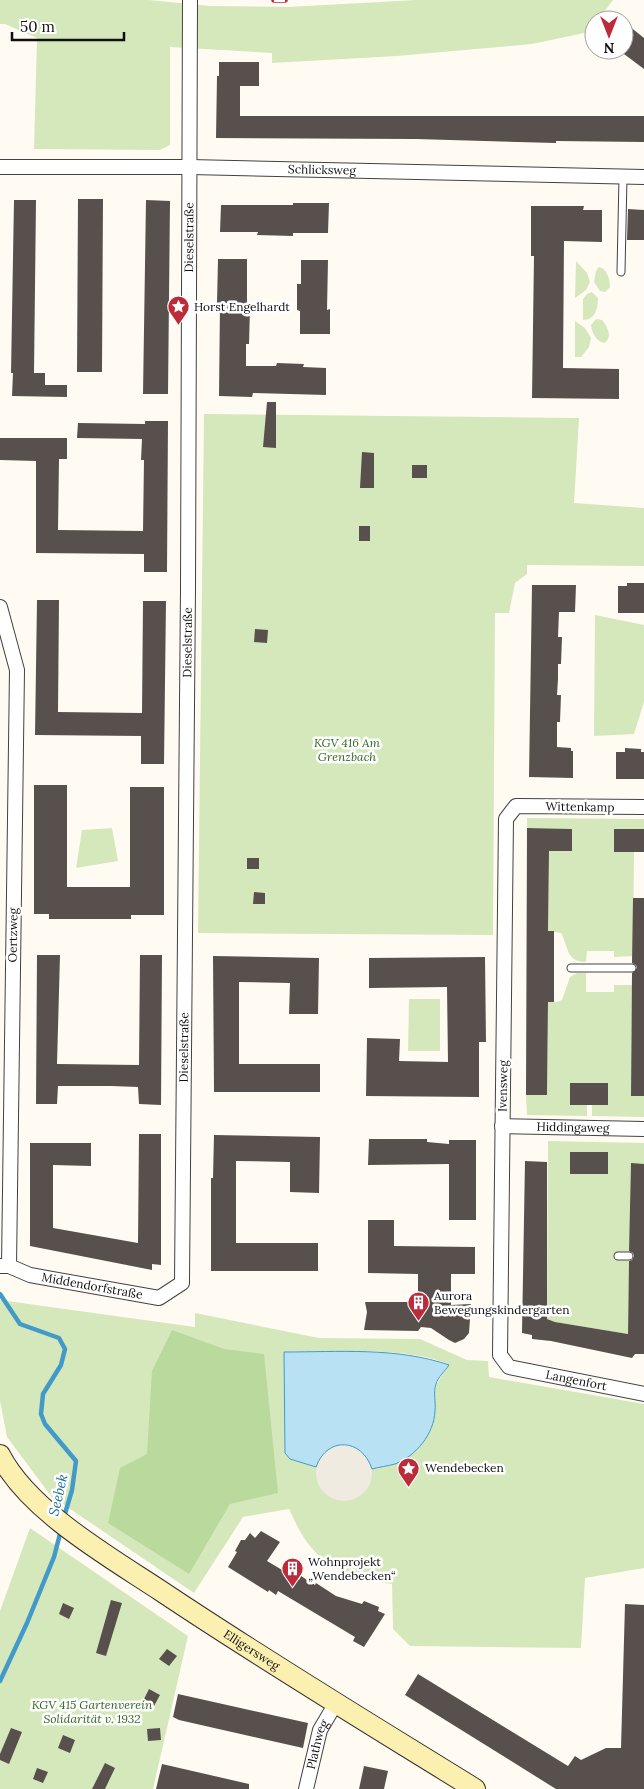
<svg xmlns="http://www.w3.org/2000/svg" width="644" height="1789" viewBox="0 0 644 1789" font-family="Lora,serif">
  <rect width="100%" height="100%" fill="#fffbf2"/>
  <path fill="#d5e8bc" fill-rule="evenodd" d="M0 0H149L210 6 288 7 416 0H613L598 20H594V25L589 32 532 44 397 56 272 63V53L170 47V145L160 150 34 149 37 38 5 24H0Z
    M576 261 587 273 590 282 586 290 575 298Z
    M599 267C607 269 610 279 610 287L605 292 600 291 594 282 596 271Z
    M592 292 598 298C598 309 595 320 583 320V299L587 294Z
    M596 319 602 320C608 327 613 338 604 343 596 341 592 333 591 325Z
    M575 321 585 328 591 338 589 347 581 357H575Z
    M204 414 579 418 574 503 644 508V566L527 565V574L515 583 509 613H495L493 935 198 933Z
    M595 615 644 625V702L634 734 594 736Z
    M527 818 644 819V829H614V852H634L633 956 614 957V951H587L586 962C566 962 569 948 561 933L548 931 549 851H572V829L527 828Z
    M112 828 118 861 76 868 82 830Z
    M577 973H586V992H614V985H632L631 1096H644V1117L592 1116V1105H608V1083H570V1105H587V1116L527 1115 526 1095 547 1094 548 1002H557L562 1000 570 977Z
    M409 999H440V1051H408Z
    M548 1141 644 1143V1164H631L628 1334 555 1322 547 1319Z
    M0 1300 195 1327V1313L319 1338 420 1339 467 1360 488 1361 489 1377 644 1404V1568L585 1578 581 1648 410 1646 393 1629 392 1584C362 1580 330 1571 310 1546 301 1535 295 1522 289 1509L243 1517 194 1593 51 1496 7 1437 0 1401ZM284 1352C329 1352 410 1346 449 1365 433 1388 435 1385 435 1412L358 1449 318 1460Z
    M30 1528 188 1636 153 1789H0V1611Z"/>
  <path fill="#bad99c" d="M172 1330 224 1349 264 1354 278 1493 230 1504 189 1574 108 1523 120 1468 147 1454 152 1371Z"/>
  <path fill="#efebe0" d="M316 1473a28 28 0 1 1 56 0a28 28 0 1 1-56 0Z"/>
  <path fill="#b8e1f4" stroke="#429ac9" d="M284 1352C338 1352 397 1347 449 1365 445 1371 438 1377 436 1384 433 1393 436 1402 435 1411 434 1434 416 1456 395 1464 388 1466 379 1467 372 1469 362 1438 327 1436 316 1467L290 1459 285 1453Z"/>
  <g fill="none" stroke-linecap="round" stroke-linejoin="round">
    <path stroke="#429ac9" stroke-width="4.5" d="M0 1294 20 1324 59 1338 65 1349 61 1365 43 1394 41 1414 45 1424 76 1461 72 1490 64 1517
      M0 1681 27 1623 54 1557 61 1530"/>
  </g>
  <path fill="#58504c" d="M624 22 644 38V69L624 54Z
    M219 62H259V86H240V116H644V142L556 141V143L416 139 216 138 217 76H219Z
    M78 199H103L102 372H77Z
    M14 200H36L34 373H45V385H67V397L12 396 13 373H11Z
    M146 200 170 201 168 394H143Z
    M293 203H329L328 233H293V236L257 235 258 232H220L221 205H293Z
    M531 206H584L583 210H602V242L564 241 563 368 619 369V399L532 398 534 256H531Z
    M628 209 644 210V240H627Z
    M218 259H247V308H250L249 344H246V366H276L277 363 304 364 303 367 326 368V395L253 393 252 397 219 396 220 303H217Z
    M301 260H328L327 310 330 309V334H300V311L297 310V284H301Z
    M267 402H276V448L263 447Z
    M145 421H168L167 572H144V554L36 553V461L0 460V438H67V459H59L58 530 143 531 144 460H141L142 439 77 438 78 423 145 424Z
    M362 452 374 453V488H360Z
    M412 465H427V478H412Z
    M359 526H370V541H359Z
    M627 583H644V613H618V586H627Z
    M532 585H576L575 612H559L558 637H562L561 664H558V679L557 695H561L560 722H557V747L571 748V751H573V778L529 777Z
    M37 600H59L58 712 142 713 143 601H166L164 764H141V736L35 735Z
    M255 629 268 630 267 643 254 642Z
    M625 748 641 749V752H644V779H616V752H625Z
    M34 785H67V887H130V787H164V915H131V919H49V914H34Z
    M527 828 572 829V851H549L548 931H554V1002H548L547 1095H526Z
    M614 829H644V852H614Z
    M247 858H259V869H247Z
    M254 892 265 893V904H253Z
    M633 898H644V1096H631L632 973 637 968 636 965 632 963Z
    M37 955H60L57 1064 139 1065 140 955H162L161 1105 139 1104 138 1087 111 1086H58L57 1104H36Z
    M213 956 319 958 318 1014H289L290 983 239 982V1064H320V1092H214Z
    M485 957 486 1042H479V1097L366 1096 367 1038 400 1039 399 1061 448 1062 447 987 369 988V958Z
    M570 1083H608V1105H570Z
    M139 1134H161V1265L152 1264V1270L30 1246V1143H91V1166L53 1165V1228L138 1243Z
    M214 1135 320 1137 319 1193 290 1192V1162L236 1161V1243H318V1271H211V1178H213Z
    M369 1139H427V1142L449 1144V1140H476V1220H449V1164L368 1165Z
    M570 1152H608V1174H570Z
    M525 1161 547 1162V1319L555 1322 628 1334 629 1261 632 1260 634 1256 633 1253 629 1251 631 1163 644 1164V1354H635L632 1358 551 1341 532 1339V1335L522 1333Z
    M368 1220H394V1246L475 1247V1274H451V1305L471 1304 469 1333 464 1339 455 1343 449 1340 431 1328 421 1327 418 1331 364 1330 367 1312 365 1302H418V1274L368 1273Z
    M261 1531 280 1542 267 1561 299 1580 301 1576 315 1585 316 1583 336 1596 362 1604 364 1601 379 1607 378 1611 385 1614 364 1647 353 1641 355 1637 278 1591 276 1595 269 1590 268 1592 228 1567 237 1552 235 1551 241 1540H245L250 1533 255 1538Z
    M111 1600 122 1603 106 1656 96 1653Z
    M63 1603 74 1608 69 1619 59 1614Z
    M625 1604 644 1605V1789H556L405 1695 418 1674 568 1766 575 1756 581 1760 606 1748H621Z
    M167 1649 177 1656 169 1666 159 1659Z
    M149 1689 160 1695 154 1706 143 1701Z
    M178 1694 308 1723 303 1748 179 1720 173 1717Z
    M11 1728 22 1732 9 1764 0 1760V1754Z
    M160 1728 161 1740 148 1741 147 1729Z
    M63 1735 75 1740 70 1753 58 1748Z
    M105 1763 115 1768 105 1789H92Z
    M162 1764 249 1784V1789H156Z
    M364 1766 388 1771 384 1789H359Z
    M37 1768 48 1772 43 1783 33 1779Z"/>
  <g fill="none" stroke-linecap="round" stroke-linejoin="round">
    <defs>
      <path id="lane" d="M621 272 623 177
        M571 968H632
        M618 1256H629"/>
      <g id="street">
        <path id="s1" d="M0 167H190L644 177"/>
        <path d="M0 607 17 670 9 1266"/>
        <path id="s2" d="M644 807 516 806 506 819 500 1355 509 1367 644 1394"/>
        <path id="s3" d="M502 1126 644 1129"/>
        <path id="s4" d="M0 1266H9L30 1275 159 1298 182 1283 188 588 190 0"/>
        <path id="s5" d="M306 1789 320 1730 336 1703"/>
      </g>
      <g id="secondary">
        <path id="s6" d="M0 1455C29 1511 108 1556 161 1591 264 1660 370 1724 475 1789"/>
      </g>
    </defs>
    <use href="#lane" stroke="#424242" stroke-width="9"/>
    <use href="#street" stroke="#424242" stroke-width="16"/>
    <use href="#secondary" stroke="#313131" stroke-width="22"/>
    <use href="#lane" stroke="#fff" stroke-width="7"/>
    <use href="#street" stroke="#fff" stroke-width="14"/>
    <use href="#secondary" stroke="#fcf0b0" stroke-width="20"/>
    <defs>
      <path id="rail" d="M274 0H285"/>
    </defs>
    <use href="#rail" stroke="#bc2b39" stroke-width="5.5"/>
    <use href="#rail" stroke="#fff" stroke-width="4" stroke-dasharray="11" stroke-linecap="butt"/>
  </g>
  <defs>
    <symbol id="sight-pin" viewBox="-11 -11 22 30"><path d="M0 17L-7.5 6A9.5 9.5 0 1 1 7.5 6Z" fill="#bc2b39" stroke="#fff"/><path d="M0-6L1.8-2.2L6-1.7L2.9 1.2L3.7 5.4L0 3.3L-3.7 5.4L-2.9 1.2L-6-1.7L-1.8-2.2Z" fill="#fff"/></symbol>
    <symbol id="building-pin" viewBox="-11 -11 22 30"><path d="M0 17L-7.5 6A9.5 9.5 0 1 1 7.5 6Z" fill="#bc2b39" stroke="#fff"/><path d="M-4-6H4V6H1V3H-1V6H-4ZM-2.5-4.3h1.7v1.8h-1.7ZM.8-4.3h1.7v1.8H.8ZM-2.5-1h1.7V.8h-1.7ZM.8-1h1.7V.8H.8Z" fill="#fff"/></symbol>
  </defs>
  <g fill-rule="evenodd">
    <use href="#sight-pin" x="166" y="294" width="25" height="34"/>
    <use href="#building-pin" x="406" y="1290" width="25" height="34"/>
    <use href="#sight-pin" x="396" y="1456" width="25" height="34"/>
    <use href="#building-pin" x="280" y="1556" width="25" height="34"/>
  </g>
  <g text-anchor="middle" stroke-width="5" stroke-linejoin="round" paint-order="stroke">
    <g font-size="12" fill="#0f0f0f" stroke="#fff">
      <text dy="4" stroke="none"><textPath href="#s1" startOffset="322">Schlicksweg</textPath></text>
      <text dy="4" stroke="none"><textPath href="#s4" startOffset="1236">Dieselstraße</textPath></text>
      <text dy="4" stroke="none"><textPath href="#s4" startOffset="831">Dieselstraße</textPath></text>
      <text transform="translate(580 807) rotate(1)" y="4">Wittenkamp</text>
      <text transform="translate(13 935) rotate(-89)" y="4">Oertzweg</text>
      <text dy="4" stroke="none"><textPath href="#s4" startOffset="426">Dieselstraße</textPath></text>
      <text transform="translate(503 1086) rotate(-89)" y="4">Ivensweg</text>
      <text dy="4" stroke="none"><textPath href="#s3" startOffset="71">Hiddingaweg</textPath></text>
      <text dy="4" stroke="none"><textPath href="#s4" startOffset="95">Middendorfstraße</textPath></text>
      <text dy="4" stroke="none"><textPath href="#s2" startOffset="764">Langenfort</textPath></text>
      <text dy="4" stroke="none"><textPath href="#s6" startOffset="321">Elligersweg</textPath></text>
      <text dy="4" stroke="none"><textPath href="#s5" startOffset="46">Plathweg</textPath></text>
    </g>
    <g font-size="12" fill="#0f0f0f" stroke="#fff" text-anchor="start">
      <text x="194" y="311">Horst Engelhardt</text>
      <text x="434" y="1300">Aurora<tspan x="434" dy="14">Bewegungskindergarten</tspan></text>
      <text x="425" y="1472">Wendebecken</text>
      <text x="308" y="1566">Wohnprojekt<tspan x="308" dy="14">„Wendebecken“</tspan></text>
    </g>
    <g font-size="12" font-style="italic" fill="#336621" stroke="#fff">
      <text x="347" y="747">KGV 416 Am<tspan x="347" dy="14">Grenzbach</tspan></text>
      <text x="92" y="1709">KGV 415 Gartenverein<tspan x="92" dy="14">Solidarität v. 1932</tspan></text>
    </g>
    <g font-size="14" font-style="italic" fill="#1c6c9e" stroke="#fff">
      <text transform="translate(58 1495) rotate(-77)" y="5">Seebek</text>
    </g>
  </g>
  <g transform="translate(609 35) rotate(180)"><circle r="24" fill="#ffffff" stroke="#9f9f9f"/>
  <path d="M0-4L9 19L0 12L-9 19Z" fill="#bc2b39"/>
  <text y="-8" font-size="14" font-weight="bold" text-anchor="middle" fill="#0f0f0f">N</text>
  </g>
  <path d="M12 32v8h112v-8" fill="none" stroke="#0f0f0f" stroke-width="2.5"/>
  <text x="20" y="32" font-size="15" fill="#0f0f0f" stroke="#ffffff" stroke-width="4" paint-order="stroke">50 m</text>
</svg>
